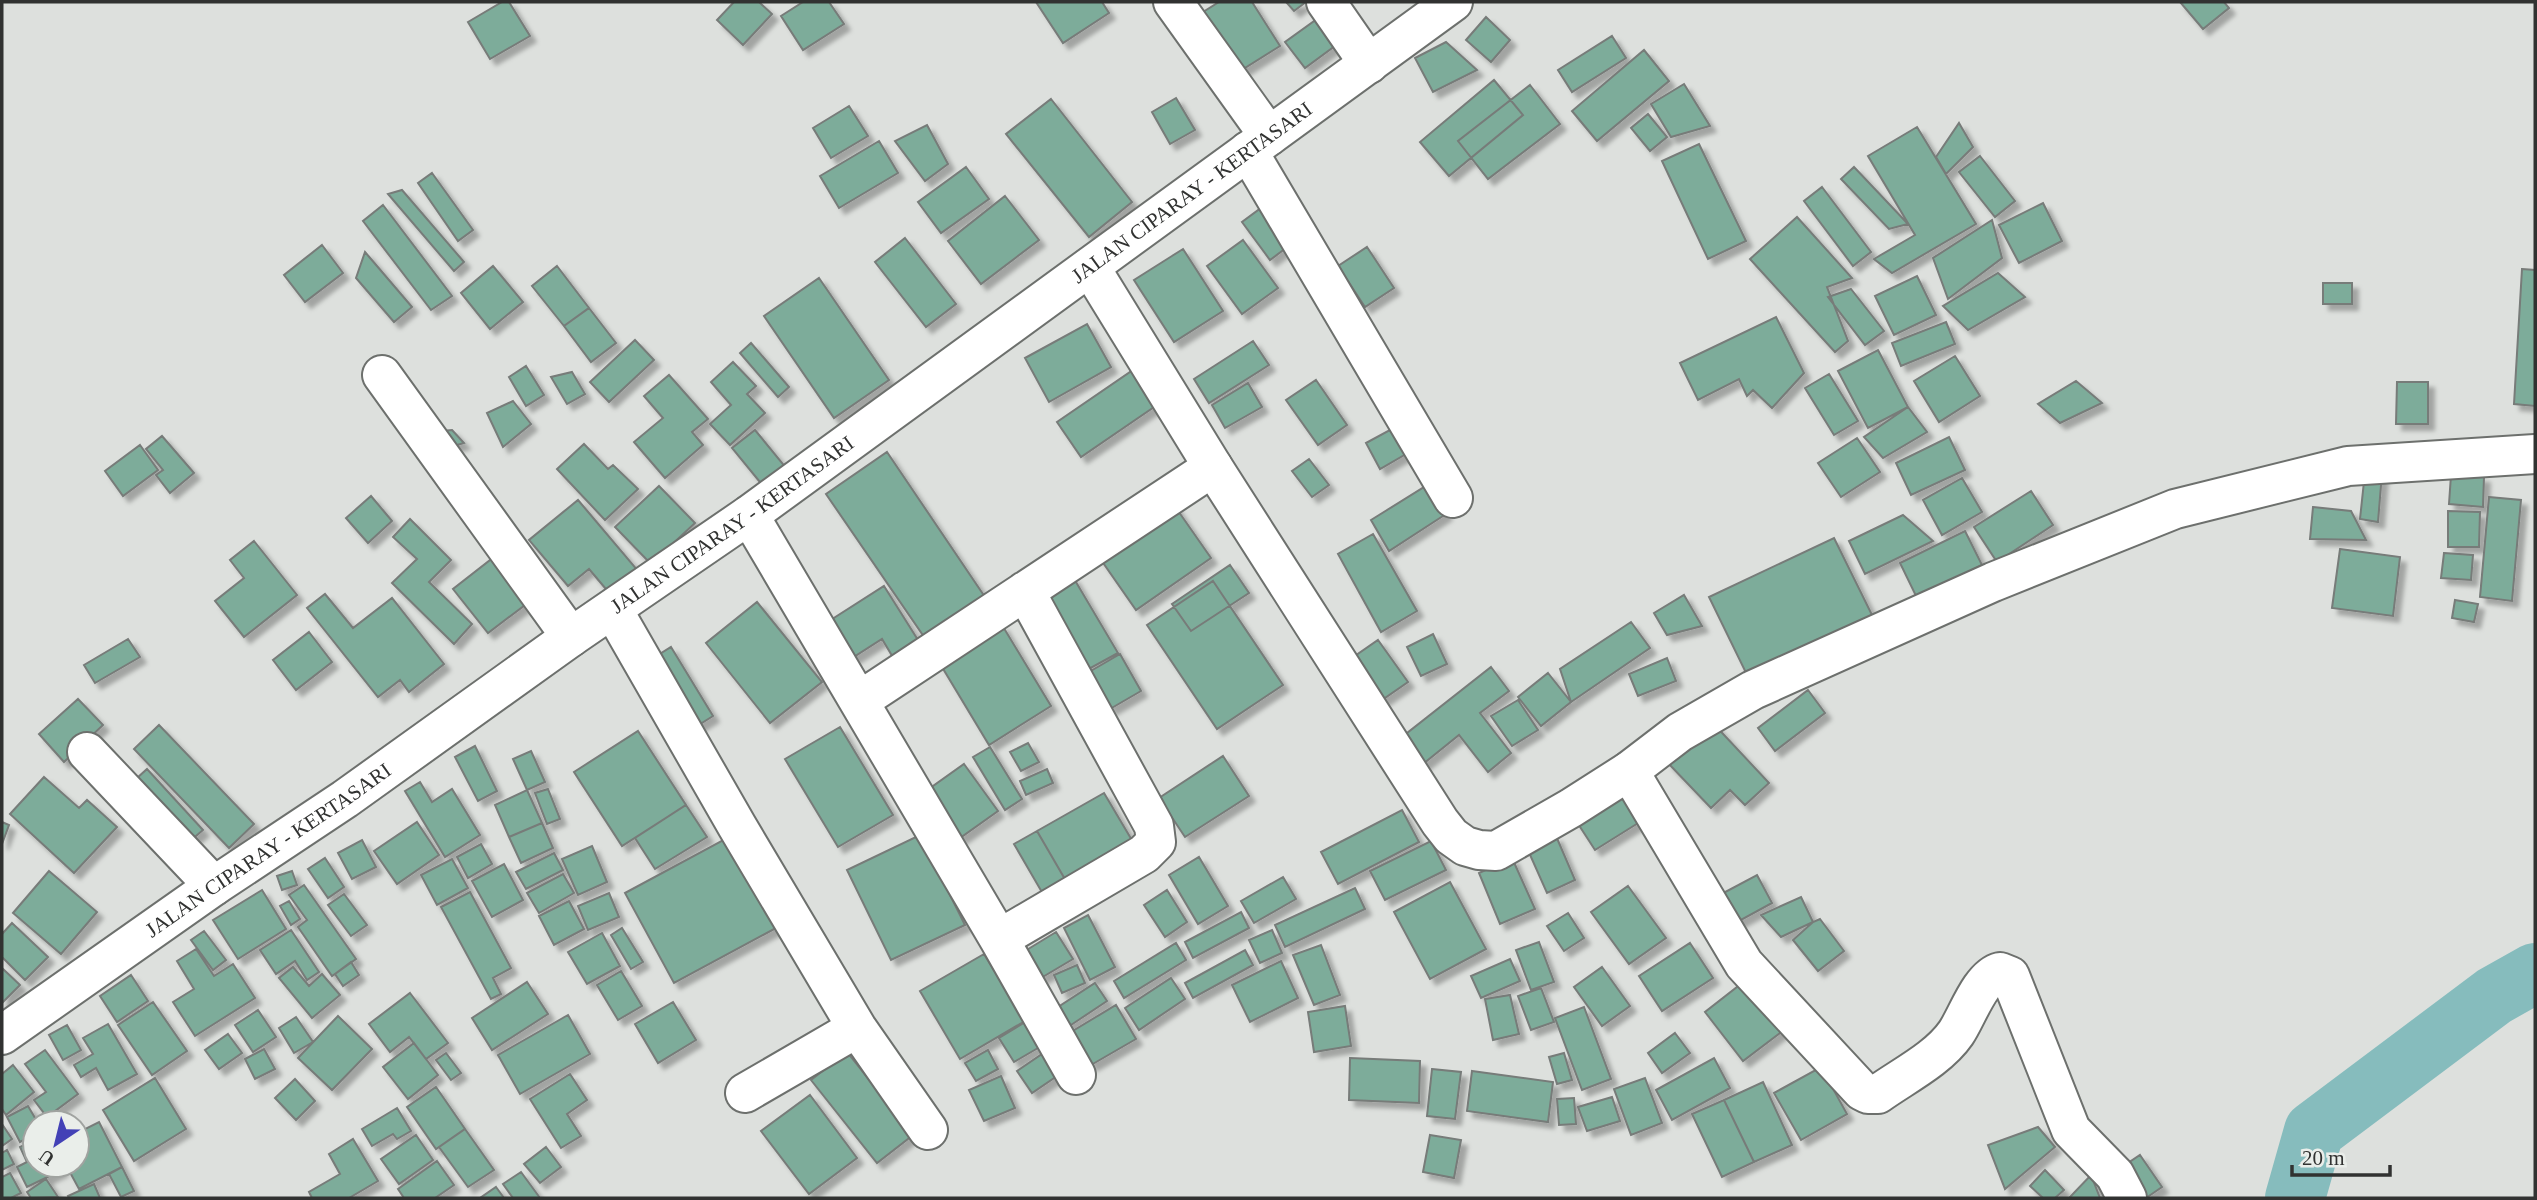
<svg xmlns="http://www.w3.org/2000/svg" width="2537" height="1200" viewBox="0 0 2537 1200" font-family="'Times New Roman',serif">
  <defs>
    <filter id="shadow"><feDropShadow dx="6" dy="6" stdDeviation="2" flood-color="#0004"/></filter>
  </defs>
  <rect width="100%" height="100%" fill="#dde0dd"/>
  <g fill="none" stroke-linecap="round" stroke-linejoin="round">
    <path stroke="#86bcbd" stroke-width="60" d="M2295 1198 2314 1131 2494 996 2535 973"/>
  </g>
  <path fill="#7dac9a" stroke="#777b79" stroke-width="2" filter="url(#shadow)" d="M502 2H509L530 36 490 59 468 22Z
    M734 2H759L772 14 743 45 717 20Z
    M803 2H829L844 24 803 50 781 16Z
    M1036 2H1102L1109 13 1063 43Z
    M1219 2H1252L1280 46 1240 71 1203 12Z
    M1286 2H1306L1294 11Z
    M2180 2H2224L2229 8 2203 29Z
    M1324 14 1343 40 1305 68 1285 42Z
    M1486 17 1510 40 1491 62 1466 40Z
    M1612 36 1626 58 1572 92 1558 70Z
    M1446 42 1477 70 1433 92 1415 58Z
    M1644 50 1669 81 1597 141 1572 111Z
    M1494 80 1523 115 1449 176 1420 142Z
    M1684 84 1710 126 1671 137 1651 104Z
    M1530 85 1560 124 1488 179 1458 141Z
    M1176 98 1195 130 1170 144 1152 112Z
    M1051 99 1132 202 1089 237 1006 134Z
    M849 106 868 136 831 158 813 128Z
    M1648 114 1667 137 1650 151 1631 128Z
    M1959 123 1973 147 1946 174 1936 157Z
    M927 125 948 164 925 181 895 141Z
    M1917 127 1976 224 1892 273 1874 259 1915 235 1868 156Z
    M879 141 898 173 839 208 820 176Z
    M1699 144 1746 241 1708 259 1662 161Z
    M1980 156 2015 201 1995 217 1959 172Z
    M966 167 989 199 941 233 918 202Z
    M1854 167 1908 224 1889 229 1841 179Z
    M432 173 473 230 458 241 418 183Z
    M1822 187 1871 252 1853 266 1804 201Z
    M402 190 464 262 454 271 388 194Z
    M1005 196 1039 240 981 284 948 241Z
    M2043 203 2062 241 2019 263 1999 225Z
    M383 205 452 296 431 310 363 221Z
    M1265 205 1294 242 1270 260 1242 222Z
    M1797 217 1852 278 1827 287 1848 341 1835 352 1750 259Z
    M1992 220 2002 258 1948 299 1933 258Z
    M905 238 956 304 926 327 875 262Z
    M1243 240 1278 288 1242 314 1207 266Z
    M322 245 343 273 305 302 284 275Z
    M1367 247 1394 288 1365 307 1338 266Z
    M1183 249 1223 311 1174 342 1134 280Z
    M365 252 412 307 394 322 356 278Z
    M493 266 523 302 490 329 461 293Z
    M557 266 589 308 564 326 532 286Z
    M2522 269 2535 270V406L2514 404Z
    M1998 273 2025 297 1968 330 1943 306Z
    M1917 276 1936 315 1894 335 1875 296Z
    M819 278 889 380 834 418 764 316Z
    M2323 283H2352V304H2323Z
    M1851 289 1884 331 1865 345 1828 297Z
    M589 308 616 343 591 362 564 326Z
    M1776 317 1804 373 1772 408 1753 390 1747 396 1739 379 1698 400 1680 363Z
    M1946 322 1955 344 1901 366 1892 343Z
    M1087 324 1111 367 1049 402 1025 358Z
    M635 340 654 360 609 402 590 382Z
    M1253 341 1269 365 1209 403 1194 379Z
    M751 343 789 387 778 397 740 353Z
    M1878 350 1908 407 1868 428 1838 371Z
    M1955 356 1980 396 1939 422 1914 381Z
    M733 362 756 386 747 394 765 413 730 445 710 424 731 405 711 382Z
    M526 366 544 395 526 406 509 377Z
    M1133 370 1157 405 1081 457 1057 422Z
    M572 372 585 394 567 404 551 377Z
    M1829 374 1858 421 1834 435 1805 388Z
    M669 375 708 419 692 432 703 445 665 478 634 442 663 418 644 396Z
    M1316 380 1347 425 1318 445 1286 400Z
    M2076 381 2102 403 2060 423 2038 404Z
    M2397 382H2428V424H2396Z
    M1248 383 1262 407 1225 428 1212 405Z
    M513 401 531 424 503 447 487 413Z
    M1908 407 1927 432 1883 458 1864 437Z
    M1399 425 1413 450 1380 469 1366 443Z
    M452 430 464 443 450 447 440 431Z
    M755 430 787 469 764 487 732 448Z
    M162 436 194 473 170 493 156 475 163 470 146 449Z
    M1949 437 1965 470 1911 495 1896 463Z
    M1857 438 1880 472 1841 497 1818 463Z
    M584 444 608 469 613 465 638 489 605 520 557 469Z
    M140 445 158 470 123 496 105 471Z
    M887 452 989 603 929 644 826 494Z
    M1309 459 1329 485 1312 497 1292 471Z
    M2365 472 2382 473 2378 522 2360 519Z
    M2451 475 2484 477 2483 507 2449 504Z
    M1962 478 1982 512 1942 535 1923 500Z
    M1429 484 1446 514 1389 551 1371 520Z
    M659 486 695 523 651 564 615 527Z
    M2031 491 2053 525 1997 562 1974 527Z
    M371 496 392 521 368 543 346 518Z
    M2489 497 2521 500 2512 601 2480 597Z
    M578 500 639 572 611 595 589 569 568 586 529 540Z
    M1174 505 1211 558 1136 610 1099 557Z
    M2313 507 2351 511 2366 540 2310 539Z
    M2448 511 2480 512 2479 547H2448Z
    M1903 515 1933 541 1865 574 1849 541Z
    M410 519 451 560 429 582 472 624 454 644 392 583 417 559 393 537Z
    M1965 531 1982 565 1917 598 1900 563Z
    M1373 534 1417 611 1381 632 1338 554Z
    M1834 538 1874 619 1749 679 1709 597Z
    M254 541 297 595 244 637 215 601 244 578 230 560Z
    M2340 549 2400 557 2393 616 2332 608Z
    M2444 553 2473 555 2471 580 2441 578Z
    M494 557 529 602 488 633 453 589Z
    M1230 565 1249 593 1191 631 1172 604Z
    M1073 577 1118 653 1087 670 1043 594Z
    M1213 581 1283 685 1217 729 1147 625Z
    M884 586 923 648 897 664 882 639 849 660 826 623Z
    M325 594 353 628 392 598 444 664 409 692 400 680 378 697 307 608Z
    M1684 595 1702 626 1667 635 1654 613Z
    M2455 600 2478 604 2474 622 2452 618Z
    M757 602 822 682 770 723 706 643Z
    M1631 622 1650 648 1571 702 1560 669Z
    M1002 625 1051 706 989 745 939 662Z
    M309 632 332 662 296 690 273 660Z
    M1433 634 1447 664 1421 676 1407 647Z
    M128 639 140 657 95 683 84 665Z
    M1378 640 1408 682 1382 700 1352 658Z
    M671 647 713 716 689 731 647 662Z
    M1120 654 1141 691 1110 709 1089 672Z
    M1667 658 1676 681 1638 696 1629 674Z
    M1491 667 1509 691 1480 713 1511 753 1488 772 1459 735 1423 764 1402 737Z
    M1548 673 1571 702 1541 726 1518 697Z
    M1808 690 1825 713 1775 751 1758 728Z
    M78 699 103 725 64 762 39 734Z
    M1518 700 1538 730 1512 746 1491 716Z
    M1711 721 1769 783 1745 805 1730 790 1711 808 1667 762Z
    M159 725 254 824 229 848 134 749Z
    M840 727 893 815 838 847 785 759Z
    M638 731 686 805 622 846 574 772Z
    M1028 743 1039 762 1021 771 1010 752Z
    M475 746 497 791 478 801 455 757Z
    M990 747 1022 799 1005 810 973 757Z
    M531 751 545 782 527 790 513 759Z
    M1223 756 1249 796 1185 837 1159 798Z
    M964 764 998 811 960 838 926 791Z
    M147 769 203 830 182 848 126 788Z
    M1047 769 1053 783 1026 795 1020 781Z
    M44 777 79 808 87 800 117 827 74 873 10 814Z
    M420 782 432 802 452 789 480 835 445 857 405 791Z
    M1622 786 1643 820 1595 850 1573 816Z
    M548 789 560 819 547 824 535 793Z
    M527 790 542 823 509 837 495 805Z
    M1104 793 1133 842 1066 881 1037 831Z
    M686 805 707 837 655 869 635 838Z
    M1402 810 1419 842 1338 884 1321 852Z
    M2 822 9 825 2 844Z
    M417 822 439 855 397 884 374 851Z
    M542 823 553 848 521 863 509 837Z
    M1037 831 1066 881 1043 894 1014 844Z
    M920 835 965 925 891 960 847 870Z
    M1556 836 1575 880 1547 893 1527 848Z
    M727 838 776 928 674 983 625 893Z
    M362 840 376 867 352 879 338 853Z
    M1431 841 1446 870 1385 900 1370 871Z
    M481 844 492 864 468 878 457 857Z
    M592 846 607 882 578 895 562 859Z
    M554 853 563 870 526 889 516 872Z
    M1199 857 1228 906 1198 924 1169 875Z
    M325 858 344 887 328 898 308 869Z
    M1512 858 1535 909 1500 924 1479 873Z
    M452 859 468 888 437 905 421 875Z
    M504 864 523 900 492 917 472 881Z
    M49 871 97 912 61 954 13 913Z
    M292 871 297 885 282 890 277 876Z
    M563 874 574 893 539 913 527 893Z
    M1757 875 1772 903 1730 926 1714 898Z
    M1283 877 1296 899 1254 923 1241 901Z
    M1450 882 1486 949 1430 979 1394 912Z
    M304 885 356 959 332 976 298 927 307 920 289 895Z
    M1628 886 1666 938 1629 964 1591 912Z
    M1355 888 1365 909 1285 947 1275 925Z
    M262 890 286 929 238 959 213 920Z
    M1167 890 1187 922 1165 937 1144 905Z
    M470 892 511 968 493 978 501 994 491 999 441 907Z
    M609 893 619 917 588 930 578 906Z
    M344 894 367 925 351 936 328 905Z
    M1801 897 1813 922 1781 937 1761 915Z
    M289 901 300 919 291 925 280 906Z
    M569 901 584 929 554 945 539 916Z
    M1241 912 1249 928 1193 958 1185 942Z
    M1568 913 1584 938 1564 951 1547 926Z
    M1088 915 1115 967 1090 980 1064 928Z
    M1820 919 1844 951 1818 971 1793 940 1813 922Z
    M12 923 48 957 25 980 2 957V934Z
    M622 928 643 962 631 969 611 935Z
    M291 930 319 972 307 980 295 961 276 974 260 950Z
    M1272 930 1282 953 1260 963 1249 940Z
    M204 931 226 960 213 970 191 940Z
    M1056 932 1073 959 1041 978 1025 951Z
    M602 933 620 966 587 984 568 952Z
    M1539 942 1554 982 1531 990 1516 950Z
    M1176 943 1186 960 1124 998 1114 981Z
    M1690 943 1713 978 1662 1011 1639 976Z
    M1321 945 1340 995 1314 1005 1293 955Z
    M196 949 214 976 233 964 255 998 195 1036 173 1002 194 989 177 961Z
    M1245 950 1253 965 1193 998 1185 983Z
    M984 954 1025 1021 960 1059 920 991Z
    M1510 959 1520 981 1481 998 1471 976Z
    M1281 961 1298 998 1250 1022 1232 985Z
    M351 962 359 975 343 986 335 974Z
    M1077 965 1085 983 1062 993 1054 975Z
    M293 967 309 986 322 974 340 995 312 1018 279 978Z
    M1602 967 1630 1006 1602 1026 1574 987Z
    M2 968 20 985 2 1003Z
    M621 971 642 1006 618 1020 597 985Z
    M131 975 148 1001 117 1022 100 996Z
    M1171 978 1185 999 1139 1030 1125 1008Z
    M1746 980 1784 1030 1743 1061 1705 1012Z
    M527 982 548 1014 492 1050 472 1018Z
    M1095 983 1107 1001 1068 1027 1055 1009Z
    M1541 988 1554 1022 1531 1030 1518 996Z
    M410 993 448 1043 426 1059 409 1037 390 1052 369 1024Z
    M1510 995 1519 1034 1493 1040 1485 999Z
    M153 1002 187 1051 152 1075 118 1025Z
    M673 1002 696 1040 658 1063 635 1024Z
    M1116 1005 1136 1039 1091 1065 1071 1032Z
    M1345 1006 1351 1046 1314 1052 1308 1012Z
    M1584 1007 1611 1079 1582 1090 1555 1018Z
    M258 1010 276 1037 253 1052 235 1025Z
    M568 1015 590 1054 520 1094 498 1055Z
    M338 1016 372 1049 332 1090 298 1058Z
    M1035 1016 1050 1041 1014 1062 999 1038Z
    M296 1017 313 1042 294 1053 279 1028Z
    M108 1024 137 1074 108 1090 96 1068 81 1077 74 1065 93 1054 83 1038Z
    M67 1025 81 1050 63 1060 49 1035Z
    M1675 1033 1690 1053 1662 1073 1648 1053Z
    M228 1034 242 1053 219 1069 205 1050Z
    M414 1043 438 1075 408 1099 383 1067Z
    M264 1049 275 1069 255 1079 245 1059Z
    M45 1050 78 1094 47 1117 34 1100 46 1092 25 1064Z
    M988 1050 998 1069 976 1081 965 1063Z
    M847 1052 913 1135 877 1163 811 1080Z
    M1045 1052 1060 1074 1032 1093 1017 1071Z
    M446 1053 461 1073 451 1080 436 1060Z
    M1564 1053 1572 1080 1557 1084 1549 1057Z
    M1350 1058 1420 1061 1419 1103 1349 1100Z
    M1714 1058 1730 1088 1672 1120 1656 1090Z
    M13 1065 34 1092 6 1115 2 1109V1074Z
    M1821 1067 1847 1114 1801 1140 1774 1093Z
    M1432 1069 1461 1072 1455 1119 1427 1116Z
    M1472 1071 1553 1082 1548 1122 1467 1111Z
    M570 1074 587 1100 567 1114 581 1136 561 1148 530 1099Z
    M1001 1076 1015 1108 984 1121 969 1090Z
    M155 1078 186 1129 134 1161 103 1110Z
    M1645 1078 1662 1123 1631 1135 1614 1089Z
    M295 1079 315 1101 296 1120 275 1098Z
    M1763 1082 1792 1145 1754 1162 1724 1100Z
    M436 1087 465 1129 436 1149 407 1107Z
    M810 1095 857 1158 809 1194 761 1131Z
    M1612 1097 1620 1121 1587 1131 1578 1107Z
    M1574 1098 1576 1124 1559 1125 1557 1099Z
    M1724 1100 1754 1162 1722 1177 1692 1114Z
    M28 1106 38 1123H35V1133L20 1142 7 1117Z
    M397 1108 411 1131 397 1139 393 1134 372 1146 362 1129Z
    M99 1122 122 1167 79 1189 66 1165H77V1133Z
    M2 1124 12 1139 2 1146Z
    M2038 1127 2055 1147 2005 1189 1988 1145Z
    M465 1129 494 1170 468 1187 439 1147Z
    M416 1135 433 1160 399 1184 381 1159Z
    M1430 1135 1461 1140 1454 1178 1423 1172Z
    M353 1139 378 1181 349 1198H312L309 1192 340 1174 329 1154Z
    M35 1140V1165H59L62 1170 27 1187 17 1167 27 1162 20 1147Z
    M546 1147 561 1167 540 1183 524 1164Z
    M7 1150 14 1164 2 1170V1153Z
    M2140 1155 2162 1187 2146 1198 2122 1167Z
    M437 1161 454 1185 435 1198H404L398 1189Z
    M122 1167 134 1191 121 1197 109 1174Z
    M2045 1170 2064 1190 2055 1198H2043L2030 1186Z
    M521 1172 540 1198H513L503 1184Z
    M10 1173 21 1193 11 1198H2V1177Z
    M2091 1175 2100 1198H2069Z
    M46 1179 58 1197 31 1198 27 1192Z
    M94 1184 100 1198H69L68 1196Z
    M496 1187 504 1198H480Z"/>
  <g fill="none" stroke-linecap="round" stroke-linejoin="round">
    <defs>
      <path id="minor" d="M1173 2 1269 136
        M1326 2 1369 64
        M1248 151 1453 498
        M382 375 571 637
        M749 515 999 939 1076 1075
        M613 610 737 826 857 1028 928 1130
        M859 701 1213 467
        M87 752 214 886
        M1629 771 1744 964 1862 1091 1868 1094H1878C1903 1076 1938 1059 1956 1033 1967 1017 1980 977 2000 972L2010 976 2071 1130 2115 1175 2127 1198
        M999 939 1144 854 1156 842 1154 826 1025 591
        M745 1093 857 1028"/>
      <path id="tertiary" d="M1090 267 1213 467 1440 822 1451 836 1465 846 1479 850 1496 851 1571 808 1629 771 1680 732 1753 690 1993 582 2175 509 2348 466 2535 454"/>
      <g id="secondary">
        <path id="s1" d="M2 1035 214 886 345 799 571 637 749 515 1453 2"/>
      </g>
    </defs>
    <use href="#minor" stroke="#6d706d" stroke-width="42"/>
    <use href="#tertiary" stroke="#6d706d" stroke-width="42"/>
    <use href="#secondary" stroke="#6d706d" stroke-width="42"/>
    <use href="#minor" stroke="#fff" stroke-width="38"/>
    <use href="#tertiary" stroke="#fff" stroke-width="38"/>
    <use href="#secondary" stroke="#fff" stroke-width="38"/>
  </g>
  <g text-anchor="middle" stroke-width="5" stroke-linejoin="round" paint-order="stroke">
    <g font-size="21" fill="#313231" stroke="#eaeeea">
      <text dy="7" stroke="none"><textPath href="#s1" startOffset="1458">JALAN CIPARAY - KERTASARI</textPath></text>
      <text dy="7" stroke="none"><textPath href="#s1" startOffset="891">JALAN CIPARAY - KERTASARI</textPath></text>
      <text dy="7" stroke="none"><textPath href="#s1" startOffset="324">JALAN CIPARAY - KERTASARI</textPath></text>
    </g>
  </g>
  <rect width="2537" height="1200" fill="none" stroke="#313231" stroke-width="7"/>
  <g transform="translate(56 1144) rotate(215)"><circle r="33" fill="#eaeeea" stroke="#a0a3a0" stroke-width="2"/>
  <path d="M0-5L12 26L0 18L-12 26Z" fill="#4341b6"/>
  <text y="-10" font-size="19" font-weight="bold" text-anchor="middle" fill="#313231">U</text>
  </g>
  <path d="M2292 1165v10h98v-10" fill="none" stroke="#313231" stroke-width="3.5"/>
  <text x="2302" y="1165" font-size="21" fill="#313231" stroke="#eaeeea" stroke-width="5" paint-order="stroke">20 m</text>
</svg>
